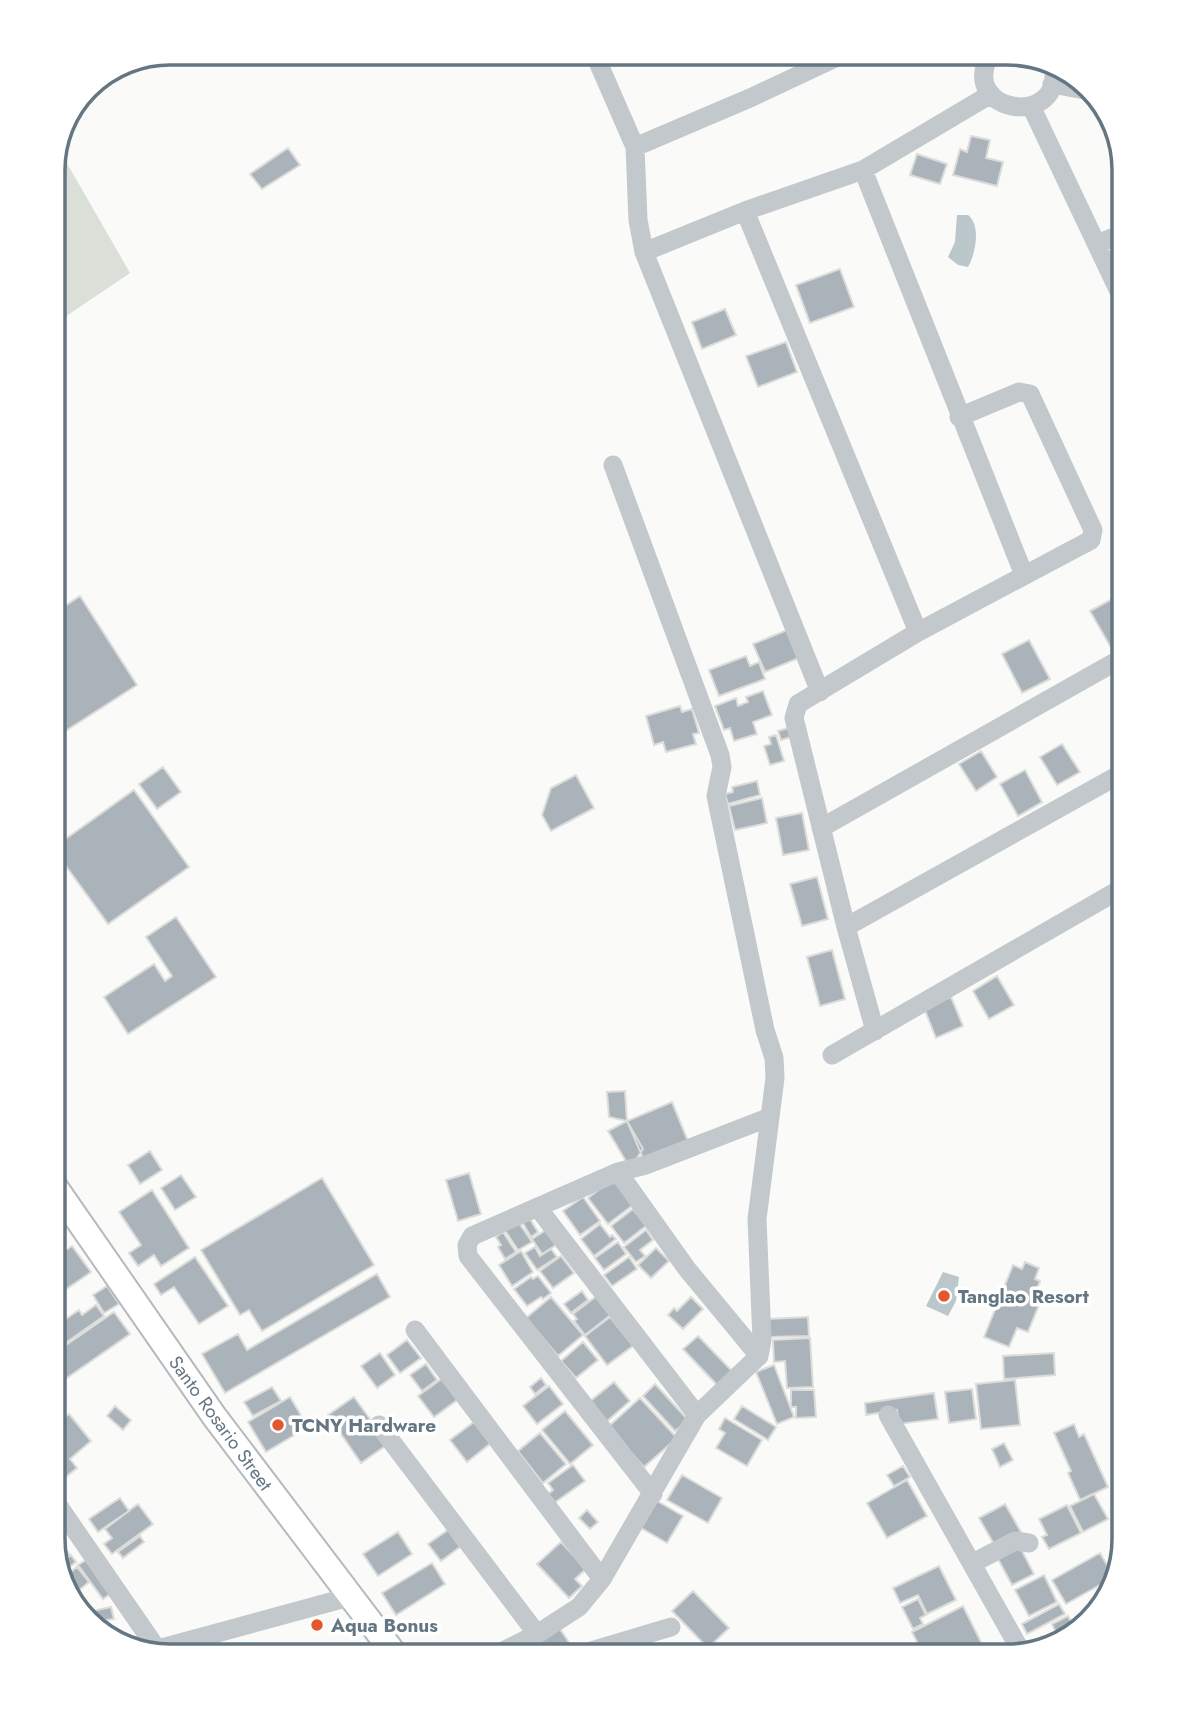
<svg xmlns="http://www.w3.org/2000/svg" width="1177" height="1709" viewBox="0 0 1177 1709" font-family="Jost,sans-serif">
  <rect width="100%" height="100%" fill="#fafaf8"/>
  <path fill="#dadfd7" d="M57 146 130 273 53 325V161Z"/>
  <path fill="#bbc7cb" d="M957 215H968C981 225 976 253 968 267L958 265 948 257 955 242Z
    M943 1272 959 1277 956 1301 948 1316 926 1306Z"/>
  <path fill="#aab3b9" stroke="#dcdcda" stroke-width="2" d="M971 136 990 140 986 158 1003 162 997 186 953 175 960 149 967 152Z
    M288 148 300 165 262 189 250 174Z
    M917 154 947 164 940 184 910 175Z
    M840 269 854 307 810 323 796 285Z
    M725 309 736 335 702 349 692 322Z
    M786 342 797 372 758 387 746 356Z
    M80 596 137 685 56 737 53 732V614Z
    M1114 598 1124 616V638L1110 646 1090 611Z
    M787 630 799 658 765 672 753 644Z
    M1029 640 1050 679 1022 693 1002 654Z
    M746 656 750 666 759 662 765 679 719 696 709 670Z
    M763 691 772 715 753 722 757 734 734 741 730 728 724 730 715 706 736 698 738 706 748 702 746 697Z
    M680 706 682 712 692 709 699 733 693 734 696 744 666 752 663 742 654 745 646 716Z
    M788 728 791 737 781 740 778 731Z
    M776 735 784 761 770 765 764 746 771 744 769 737Z
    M1062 744 1080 772 1057 785 1040 757Z
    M981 751 997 777 976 791 959 764Z
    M163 767 181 792 157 809 139 784Z
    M1025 770 1042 802 1018 816 1000 784Z
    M576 775 594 808 551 831 542 815 551 788Z
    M757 781 760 795 728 804 725 794 733 792 732 787Z
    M134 790 189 867 108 924 53 848Z
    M762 798 767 823 735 830 729 806Z
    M802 813 809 850 783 855 776 818Z
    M817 877 828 919 802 926 790 884Z
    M1124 903V931L1113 909Z
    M176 917 216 977 128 1034 104 997 154 964 165 981 172 976 146 937Z
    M832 950 845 999 820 1006 807 957Z
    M997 976 1014 1005 989 1019 973 991Z
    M951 997 963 1026 936 1038 924 1008Z
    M625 1091 627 1121 609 1117 607 1092Z
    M672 1102 690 1146 646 1165 627 1121Z
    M627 1121 643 1149 630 1168 608 1131Z
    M150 1151 162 1170 140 1184 128 1165Z
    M469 1173 481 1214 458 1221 446 1180Z
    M181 1175 196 1197 175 1210 161 1188Z
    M322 1178 374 1265 262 1331 249 1310 240 1315 201 1250Z
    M613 1179 633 1205 608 1224 588 1198Z
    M152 1190 189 1248 161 1266 154 1255 138 1266 129 1253 141 1245 119 1212Z
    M583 1197 600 1221 580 1235 563 1211Z
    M633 1209 646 1226 624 1243 611 1226Z
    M528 1216 538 1232 531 1237 521 1220Z
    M517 1220 532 1242 518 1250 504 1229Z
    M600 1224 610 1237 612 1235 616 1239 594 1256 581 1239Z
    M55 1225 66 1243 53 1251V1226Z
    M546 1230 556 1245 542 1254 532 1239Z
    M646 1230 653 1240 640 1250 645 1256 636 1262 624 1247Z
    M503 1232 516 1252 505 1259 498 1247 501 1245 496 1237Z
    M618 1242 626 1254 604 1270 595 1258Z
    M72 1246 91 1272 55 1297 53 1292V1259Z
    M535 1247 540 1256 551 1249 557 1257 537 1270 525 1253Z
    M656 1248 669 1261 651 1278 638 1265Z
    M521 1251 533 1272 512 1286 499 1265Z
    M561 1256 574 1273 553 1288 540 1271Z
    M195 1257 228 1306 199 1324 174 1287 161 1295 154 1284Z
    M629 1257 637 1269 612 1286 604 1275Z
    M1025 1262 1039 1268 1035 1279 1040 1281 1032 1302 1039 1305 1028 1332 1017 1328 1009 1347 984 1337 1013 1265 1022 1269Z
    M377 1274 390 1297 225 1393 202 1354 238 1334 247 1350Z
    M538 1276 551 1293 543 1299 541 1297 527 1306 514 1289 531 1277 533 1279Z
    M107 1286 119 1304 104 1313 93 1295Z
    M582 1291 588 1300 571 1313 564 1304Z
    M598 1295 612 1314 585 1335 574 1321 577 1319 573 1314Z
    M551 1297 583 1335 558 1356 526 1318Z
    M691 1297 703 1309 683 1329 668 1315 674 1308 677 1311Z
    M96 1305 104 1316 57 1349 53 1342V1328L79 1310 82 1315Z
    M53 1308 60 1317 53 1323Z
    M114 1312 130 1334 61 1382 53 1371V1354Z
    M610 1317 633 1346 607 1365 585 1336Z
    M808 1317 809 1336 768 1337 767 1319Z
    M698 1336 733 1372 718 1386 683 1349Z
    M810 1338 813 1387 787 1388 785 1361 774 1362 773 1340Z
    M407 1340 421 1358 400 1373 387 1355Z
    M583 1342 598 1360 576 1378 561 1361Z
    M380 1353 395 1375 377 1388 361 1366Z
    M1054 1353 1055 1375 1004 1379 1003 1356Z
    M426 1364 437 1380 422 1391 410 1375Z
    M774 1365 794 1417 777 1424 756 1372Z
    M444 1377 460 1398 434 1417 418 1396Z
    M541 1378 546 1385 535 1394 530 1387Z
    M1015 1380 1020 1425 981 1429 976 1384Z
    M614 1382 630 1401 605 1423 588 1403Z
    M655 1384 688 1420 675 1431 643 1396Z
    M549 1386 563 1404 537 1424 523 1406Z
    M272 1387 281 1401 253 1416 244 1402Z
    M972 1389 976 1419 949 1423 945 1392Z
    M791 1390H814L816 1417 796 1418V1407H791Z
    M934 1393 938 1419 899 1424 897 1410 866 1415 865 1403Z
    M290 1397 308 1427 266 1452 248 1422Z
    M354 1397 388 1444 361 1463 328 1415Z
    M640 1398 677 1438 644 1467 608 1427Z
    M115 1406 131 1420 123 1430 107 1416Z
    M742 1406 776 1427 768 1440 734 1419Z
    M565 1411 593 1445 570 1464 542 1430Z
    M69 1414 91 1441 70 1459 77 1468 63 1479 53 1466V1427Z
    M725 1418 762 1440 747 1466 716 1448 725 1433 719 1429Z
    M474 1422 491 1443 467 1462 450 1440Z
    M1074 1424 1079 1437 1084 1434 1108 1487 1080 1500 1068 1473 1071 1471 1054 1433Z
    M540 1433 566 1464 543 1483 518 1451Z
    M1004 1443 1013 1460 1000 1467 992 1449Z
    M573 1465 585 1481 554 1503 548 1494 553 1490 548 1483Z
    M903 1466 910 1477 894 1486 887 1475Z
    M682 1475 722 1498 708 1523 667 1500Z
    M907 1480 927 1516 887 1538 867 1503Z
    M1094 1494 1108 1519 1083 1532 1070 1506Z
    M120 1498 129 1511 98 1532 89 1519Z
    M657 1501 683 1516 667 1543 641 1528Z
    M138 1504 153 1524 112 1554 104 1544 112 1538 105 1529Z
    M1005 1504 1021 1532 995 1546 979 1518Z
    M1067 1505 1081 1533 1049 1549 1042 1537 1047 1535 1039 1519Z
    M587 1510 598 1522 590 1529 579 1518Z
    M448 1530 460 1547 441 1561 428 1544Z
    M398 1532 412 1554 378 1576 363 1554Z
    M140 1536 144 1542 123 1558 118 1552Z
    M561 1542 586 1569 575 1579 582 1586 569 1598 537 1564Z
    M1019 1545 1034 1574 1012 1585 997 1557Z
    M65 1548 69 1554 61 1560 57 1554Z
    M1100 1553 1114 1577 1066 1604 1052 1580Z
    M71 1555 76 1562 68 1568 63 1561Z
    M86 1560 110 1594 103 1599 78 1565Z
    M432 1563 445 1584 396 1615 382 1593Z
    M939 1566 956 1600 927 1614 918 1595 900 1603 893 1588Z
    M77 1567 89 1582 73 1595 78 1608 68 1598 63 1578Z
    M1044 1575 1057 1602 1029 1616 1015 1590Z
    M693 1591 729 1628 708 1648 672 1611Z
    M918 1599 926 1615 920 1618 923 1624 913 1629 902 1607Z
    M1059 1604 1065 1614 1027 1634 1022 1624Z
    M963 1606 982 1644 957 1656H950L948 1652 938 1656H924L912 1632Z
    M111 1607 114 1619 106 1620 107 1628 100 1629 83 1613Z
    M1068 1616 1076 1631 1066 1641 1040 1648 1038 1645 1057 1635 1052 1624Z
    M560 1629 572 1647 557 1656H544L536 1645Z"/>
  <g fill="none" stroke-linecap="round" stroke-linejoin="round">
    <defs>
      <path id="major" d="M53 1184 214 1416 396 1656"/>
    </defs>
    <use href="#major" stroke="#b5babe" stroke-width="28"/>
    <path stroke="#c3c8cc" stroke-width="19" d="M594 53 635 147 638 220 644 252 820 692
      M991 53C955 114 1066 130 1053 65
      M1052 84 1090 91
      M1031 106 1124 302
      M635 147 750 98 846 53
      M863 170 1024 575
      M745 211 918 632
      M1097 244 1124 233
      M644 252 745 211 863 170 991 94
      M821 828 1124 657
      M846 927 1124 772
      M875 1031 846 927 794 718 798 704 918 632 1091 540 1093 530 1030 394 1019 392 959 417
      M832 1055 1124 887
      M618 1172 687 1269 759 1356
      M538 1208 697 1415
      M415 1330 602 1579
      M888 1415 1022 1653
      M379 1425 537 1634
      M653 1494 468 1256 467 1245 472 1236 618 1172 646 1165 770 1117
      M53 1498 157 1649 158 1655
      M973 1563 1015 1541 1029 1543
      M523 1641 536 1656
      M147 1652 349 1597
      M493 1656 537 1634 579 1607 602 1579 697 1415 759 1356 762 1340 757 1219 775 1078 774 1058 765 1030 716 796 722 767 720 755 613 465
      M574 1656 671 1627"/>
    <use href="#major" stroke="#fff" stroke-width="24"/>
  </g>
  <g fill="#e4572e" stroke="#fff" stroke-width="2.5">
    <circle cx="944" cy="1296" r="7"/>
    <circle cx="278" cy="1425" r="7"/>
    <circle cx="317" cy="1625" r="7"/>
  </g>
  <g text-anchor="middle" stroke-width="7" stroke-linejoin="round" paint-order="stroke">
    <g font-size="19" font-weight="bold" fill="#657683" stroke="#fff" text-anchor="start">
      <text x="958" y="1303">Tanglao Resort</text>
      <text x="292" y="1432">TCNY Hardware</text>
      <text x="331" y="1632">Aqua Bonus</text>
    </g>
    <g font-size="19" fill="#657683" stroke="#fff">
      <text transform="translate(221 1423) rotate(54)" y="7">Santo Rosario Street</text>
    </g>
  </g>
  <path d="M0 0H1177V1709H0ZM170 65H1007A105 105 0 0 1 1112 170V1539A105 105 0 0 1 1007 1644H170A105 105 0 0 1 65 1539V170A105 105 0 0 1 170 65Z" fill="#fff" fill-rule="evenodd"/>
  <path fill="none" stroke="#657683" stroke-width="3.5" d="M170 65H1007A105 105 0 0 1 1112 170V1539A105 105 0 0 1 1007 1644H170A105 105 0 0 1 65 1539V170A105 105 0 0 1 170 65Z"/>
</svg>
